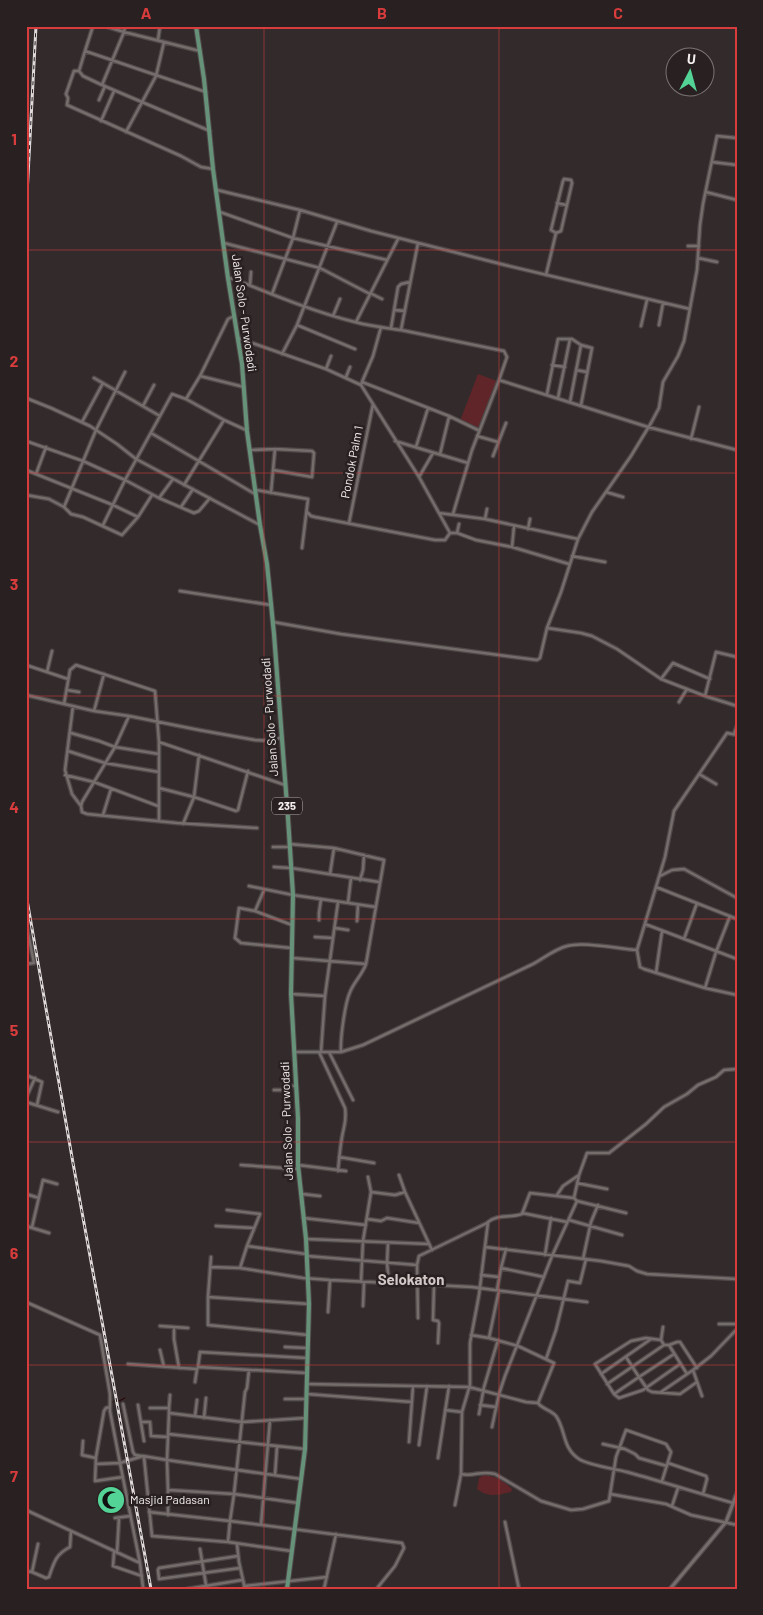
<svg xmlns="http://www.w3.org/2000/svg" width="763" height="1615" viewBox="0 0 763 1615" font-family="Barlow,sans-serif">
  <rect width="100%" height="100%" fill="#332b2b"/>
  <path fill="#5f2529" d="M478 374 497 381 478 428 460 421Z
    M484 1475C495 1476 505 1482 512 1489L511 1492C497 1495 489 1498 477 1489L479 1478Z"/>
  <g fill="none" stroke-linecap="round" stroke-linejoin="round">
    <path stroke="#2a0005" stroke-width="1" d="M119 1401 125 1398
      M112 1402H113"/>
    <defs>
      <path id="minor" d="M105 26 124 32 125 26
        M158 40 160 26
        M85 51 93 26
        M200 51 124 32 102 85 210 131
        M79 71 85 51 206 92
        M102 85 83 76 79 71H74L66 94 68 98 67 105 181 156 201 167 213 169
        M99 100 105 86
        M101 121 114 91
        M126 132 156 76 164 42
        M737 138 717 136 703 204 700 225 697 270 684 341 678 356 663 382 659 408 651 423 631 456 592 512 578 539 561 592 547 628 581 633 592 636 617 649 661 679 705 696 737 706
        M712 162 737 165
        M217 190 300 210 371 231 505 265 690 309
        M706 192 737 200
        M557 203 566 205
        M220 212 293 238 387 260
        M224 243 320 268 370 294
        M688 246H699
        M698 258 717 262
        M546 275 556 233 561 231 572 183 571 180 564 179 563 181 551 230 556 233
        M228 278 234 279C274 295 314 312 355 322 370 326 386 328 401 330L418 243
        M250 285 251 272
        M370 293 382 299
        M272 294 293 238 300 210
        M394 310 405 311
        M333 316 340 299
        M356 322 398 239
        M297 325 355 349
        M659 325 663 303
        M641 326 647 300
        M391 328 398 287 401 284 410 282
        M401 330 504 351 507 357 499 380
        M238 338 326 369 361 385
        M282 354 297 325 337 222
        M552 365 565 367
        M326 369 331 356
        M576 370 587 372
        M200 376 244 387
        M346 377 350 367
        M94 378 160 416
        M362 382 373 356 381 327
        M547 394 558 339H572L581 345 592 348 581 405
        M26 398 51 408 90 426 117 444 136 459 260 525
        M558 398 570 339
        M186 399 200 376 228 319 234 316
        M570 402 581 345
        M143 406 154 385
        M82 422 103 383
        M151 433 255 494
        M477 436 498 442
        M691 439 699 407
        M26 441 83 461 125 480 159 498 194 513 199 511 210 498
        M395 441 468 463
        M416 447 428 408
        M251 450 275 449 312 451 314 453 312 477 273 470 271 493
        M440 454 449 417
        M493 456 506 423
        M26 470 113 505 138 517
        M273 470 275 449
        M36 474 46 447
        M419 477 433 453
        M184 485 224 420
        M256 490 308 499 302 548
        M606 492 623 497
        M26 495 49 499 64 507 71 514 83 517 122 535 138 517 152 495
        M159 498 173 479
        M64 507 96 430 125 372
        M181 507 193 489
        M307 512 311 516 315 517 435 540H445L450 533
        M439 513 485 519 578 539
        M453 514 472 450 499 380 648 427 737 450
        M485 519 487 509
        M349 523 373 404
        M103 525 125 480 172 394 186 399 224 420 246 430
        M528 529 530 519
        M450 533 419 477 361 385 362 382 449 416 478 430
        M450 533H457L476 540 512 547 569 564
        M457 533 459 524
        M512 547 514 526
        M572 556 605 562
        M180 591 271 605
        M273 622 341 634 537 660 540 658 547 628
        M26 665 68 679
        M47 672 52 651
        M661 679 673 663 710 679
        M67 690 79 692
        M26 695 94 711 129 716 199 730 255 740 272 741 282 737
        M705 696 716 652 737 657
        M679 702 687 689
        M64 704 70 670 76 665 155 691 159 742V820
        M73 706 65 770 72 794 81 806
        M94 711 104 674
        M129 716 115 747 82 802 81 806 82 812 87 814 177 823 257 828
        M71 733 99 741 115 747 159 754
        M734 734 737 726
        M737 735 727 733 674 811 665 857 637 950 640 967 644 969 705 988 737 995
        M159 742 285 785
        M68 751 105 763 159 772
        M699 774 716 784
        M65 775 94 782 158 806
        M159 788 194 797 236 811 238 810 248 771
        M103 815 111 789
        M183 824 194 797 199 755
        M289 844 334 848 384 860 366 964C362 975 354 982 350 992 345 1003 340 1039 341 1052
        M273 847H289
        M274 867 291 868 379 882
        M330 874 334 848
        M660 876 672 870 684 869 737 898
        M360 880 363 870 364 855
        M249 886 293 895 376 907
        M656 887 737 919
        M348 903 351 878
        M255 911 264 890
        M319 920V913L321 899
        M357 921 358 905
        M26 923 34 963 26 964
        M645 924 737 959
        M335 928 348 930
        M315 937 333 938
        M684 939 697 903
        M291 948 241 943 235 938 239 908 255 911 292 925
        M292 958 366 964
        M656 973 662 931
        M705 988 716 952 730 916
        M291 994 325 996
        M295 1052H341L363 1045 533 964C544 958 555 949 567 946 584 941 618 949 637 950
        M319 1052 345 1108C347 1121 344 1125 342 1137 340 1148 339 1160 338 1171
        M321 1052 325 996 338 902
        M329 1052 353 1100
        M26 1075 42 1082 37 1105
        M274 1090H286L289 1086H295
        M26 1098 35 1078
        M26 1102 58 1112
        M339 1157 374 1163
        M241 1165 298 1169
        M298 1165 346 1171
        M399 1175 405 1192 432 1250
        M577 1183 607 1189
        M371 1192 395 1195 405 1192
        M26 1194 39 1198
        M302 1194 320 1196
        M557 1195 563 1186 579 1175
        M577 1201 626 1213
        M227 1210 260 1214 247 1246 240 1268
        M522 1213 567 1222
        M303 1218 366 1225
        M367 1219 381 1221 387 1218 419 1223
        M569 1220 622 1235
        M26 1226 49 1233
        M216 1226 254 1228
        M32 1227 43 1180 57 1184
        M306 1239 429 1244
        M388 1243 387 1263 389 1283
        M247 1246 306 1254
        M485 1247 601 1261 629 1266 637 1271 647 1274 737 1279
        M506 1249 501 1268 544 1277
        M545 1255 551 1218
        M307 1256 417 1265
        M211 1257 208 1297V1325L308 1335
        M583 1259 591 1222 598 1205
        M210 1267 240 1268 303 1278 330 1280 472 1287 587 1302
        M481 1275 499 1277
        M361 1282 363 1241 371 1192 368 1177
        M434 1285 433 1320 438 1321 439 1323 438 1343
        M497 1290 501 1268
        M499 1290 489 1338 518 1346 554 1363 538 1403
        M208 1297 309 1304
        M26 1302 100 1335 110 1394V1411L120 1463 96 1464
        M363 1306 364 1282
        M328 1312 330 1280
        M418 1318 417 1265 419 1256 487 1223
        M719 1324H737
        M160 1326 188 1328
        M174 1327V1339L179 1368
        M471 1335 489 1338
        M661 1340 663 1327
        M669 1345 677 1342H680L697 1368
        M285 1347 307 1348
        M160 1350 164 1367
        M626 1357 639 1377 674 1354
        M546 1359 556 1330 568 1281 580 1283 586 1259
        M128 1364 197 1369 198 1367 307 1373
        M198 1367 200 1352 307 1358
        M249 1370 247 1388 245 1392 234 1494 298 1503
        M693 1370 702 1396
        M601 1374 651 1339
        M687 1374 669 1345H664L661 1340 646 1338 631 1341 595 1364 614 1394 639 1377 648 1390 652 1392 680 1394 697 1382
        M195 1382 197 1369
        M307 1384 469 1387 526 1402 538 1403C542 1409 551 1410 556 1416 566 1430 562 1448 579 1459 588 1465 615 1469 627 1472 663 1482 698 1493 733 1503
        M607 1384 664 1345
        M661 1392 693 1370 711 1356 737 1329
        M307 1394 412 1402
        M614 1394 619 1398 643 1390 680 1364
        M285 1399H306
        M123 1404 133 1452 135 1455 141 1456
        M138 1405 144 1441
        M480 1405 496 1407
        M150 1408H169V1413
        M169 1408 170 1395
        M445 1410 462 1412
        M479 1414 484 1387 498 1340
        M195 1416 197 1400
        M204 1418 206 1398
        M141 1422H150L151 1436 168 1437
        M492 1427 499 1394 505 1376 552 1256 577 1201 574 1198 579 1175 587 1153H609L646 1124 664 1107 687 1094 698 1085 716 1077 724 1070 737 1069
        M168 1434 305 1449
        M83 1441 82 1455 96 1458 95 1481 123 1477
        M409 1442 413 1386
        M603 1444 625 1449 635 1454 639 1458 667 1466
        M419 1445 427 1386
        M96 1457 104 1411 106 1408 110 1407
        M144 1457 152 1536 228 1542
        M438 1458 449 1386
        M668 1463 706 1476 707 1479 703 1494
        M461 1474C474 1477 480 1470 495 1474L541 1501 571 1510 583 1509 609 1501 616 1457 626 1430 666 1444 671 1452 662 1481
        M275 1475 277 1447
        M301 1479 167 1460 168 1490 234 1494 230 1521 402 1543 404 1548 395 1566 378 1587V1589
        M168 1490V1515
        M610 1494 666 1504 691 1515 737 1525
        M455 1505 461 1474 462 1412 470 1385V1343L479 1295 488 1222C497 1214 511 1218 522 1214L530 1193 574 1198
        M672 1506 678 1488
        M26 1510 140 1563 120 1463 143 1456 167 1460 169 1413 242 1422 306 1418
        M149 1512 230 1521 228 1542 291 1551
        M115 1518 130 1516
        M505 1522 519 1589
        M261 1525 270 1420
        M237 1544 239 1562 245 1589
        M200 1549 206 1585
        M114 1552 113 1566 142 1576
        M117 1553 119 1518
        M238 1556 159 1568 158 1570 159 1579 240 1568
        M140 1563 143 1587
        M26 1571 32 1572 38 1544
        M32 1572 46 1578 49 1577C54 1562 56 1554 70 1547L71 1531
        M244 1586 327 1577
        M187 1589 242 1580
        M324 1589 336 1534"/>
      <path id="tertiary" d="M670 1589 726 1522 737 1493"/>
      <path id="primary" d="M196 26 204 79 213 169 228 278 242 364 247 431 260 525 267 564 274 634 288 818 293 895 291 994 298 1118V1165L306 1239 309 1304 305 1449 287 1589"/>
    </defs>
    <use href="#minor" stroke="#4f4848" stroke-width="5"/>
    <use href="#tertiary" stroke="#4f4848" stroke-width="5.5"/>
    <use href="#primary" stroke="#4f4848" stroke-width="6"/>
    <use href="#minor" stroke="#756c6c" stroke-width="2.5"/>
    <use href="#tertiary" stroke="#756c6c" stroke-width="3"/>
    <use href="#primary" stroke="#67927a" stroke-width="4"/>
    <defs>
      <path id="rail" d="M26 213 36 26
        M26 894 73 1163 151 1589"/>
    </defs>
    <use href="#rail" stroke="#e0dada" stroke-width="3"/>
    <use href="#rail" stroke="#292121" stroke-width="1" stroke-dasharray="4" stroke-linecap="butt"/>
  </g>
  <path fill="none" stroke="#d93c3c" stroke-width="1" stroke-opacity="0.55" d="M264 26V1589M499 26V1589M26 250H737M26 473H737M26 696H737M26 919H737M26 1142H737M26 1365H737"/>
  <defs>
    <symbol id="mosque-disc" viewBox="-11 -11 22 22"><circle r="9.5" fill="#54d396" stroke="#292121"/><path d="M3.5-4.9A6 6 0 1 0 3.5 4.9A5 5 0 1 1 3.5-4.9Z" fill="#111"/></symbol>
  </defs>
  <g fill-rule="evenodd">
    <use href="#mosque-disc" x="95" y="1484" width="32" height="32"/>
  </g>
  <g text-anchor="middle" stroke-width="5" stroke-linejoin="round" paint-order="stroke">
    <rect fill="#292121" stroke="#b8b1b1" stroke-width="1" x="272" y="797.5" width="30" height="17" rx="4"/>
    <g font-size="11" font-weight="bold" fill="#f5efef">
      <text x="287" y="810">235</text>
    </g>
    <g font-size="12" fill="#f5efef" stroke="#292121">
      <text transform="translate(244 313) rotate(82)" y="4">Jalan Solo - Purwodadi</text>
      <text transform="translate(352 462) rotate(-79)" y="4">Pondok Palm 1</text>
      <text transform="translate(270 717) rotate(-94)" y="4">Jalan Solo - Purwodadi</text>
      <text transform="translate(287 1121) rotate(-92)" y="4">Jalan Solo - Purwodadi</text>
    </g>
    <g font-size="12" fill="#f5efef" stroke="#292121" text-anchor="start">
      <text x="130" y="1504">Masjid Padasan</text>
    </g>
    <g font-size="15" font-weight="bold" fill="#d3c8c8" stroke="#292121">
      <text x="411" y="1285">Selokaton</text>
    </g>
  </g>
  <rect width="763" height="1615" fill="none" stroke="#292121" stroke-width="55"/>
  <g transform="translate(690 72) rotate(6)"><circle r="24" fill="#292121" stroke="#7b7373"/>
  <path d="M0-4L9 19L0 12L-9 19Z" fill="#54d396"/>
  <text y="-8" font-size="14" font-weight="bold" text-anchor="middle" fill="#f5efef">U</text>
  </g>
  <rect x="28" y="28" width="708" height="1560" fill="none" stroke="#d93c3c" stroke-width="2"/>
  <g font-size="16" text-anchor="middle" font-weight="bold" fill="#d93c3c">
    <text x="146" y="19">A</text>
    <text x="382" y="19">B</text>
    <text x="618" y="19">C</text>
    <text x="14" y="145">1</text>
    <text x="14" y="367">2</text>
    <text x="14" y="590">3</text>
    <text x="14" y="813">4</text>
    <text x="14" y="1036">5</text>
    <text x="14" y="1259">6</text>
    <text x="14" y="1482">7</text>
  </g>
</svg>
